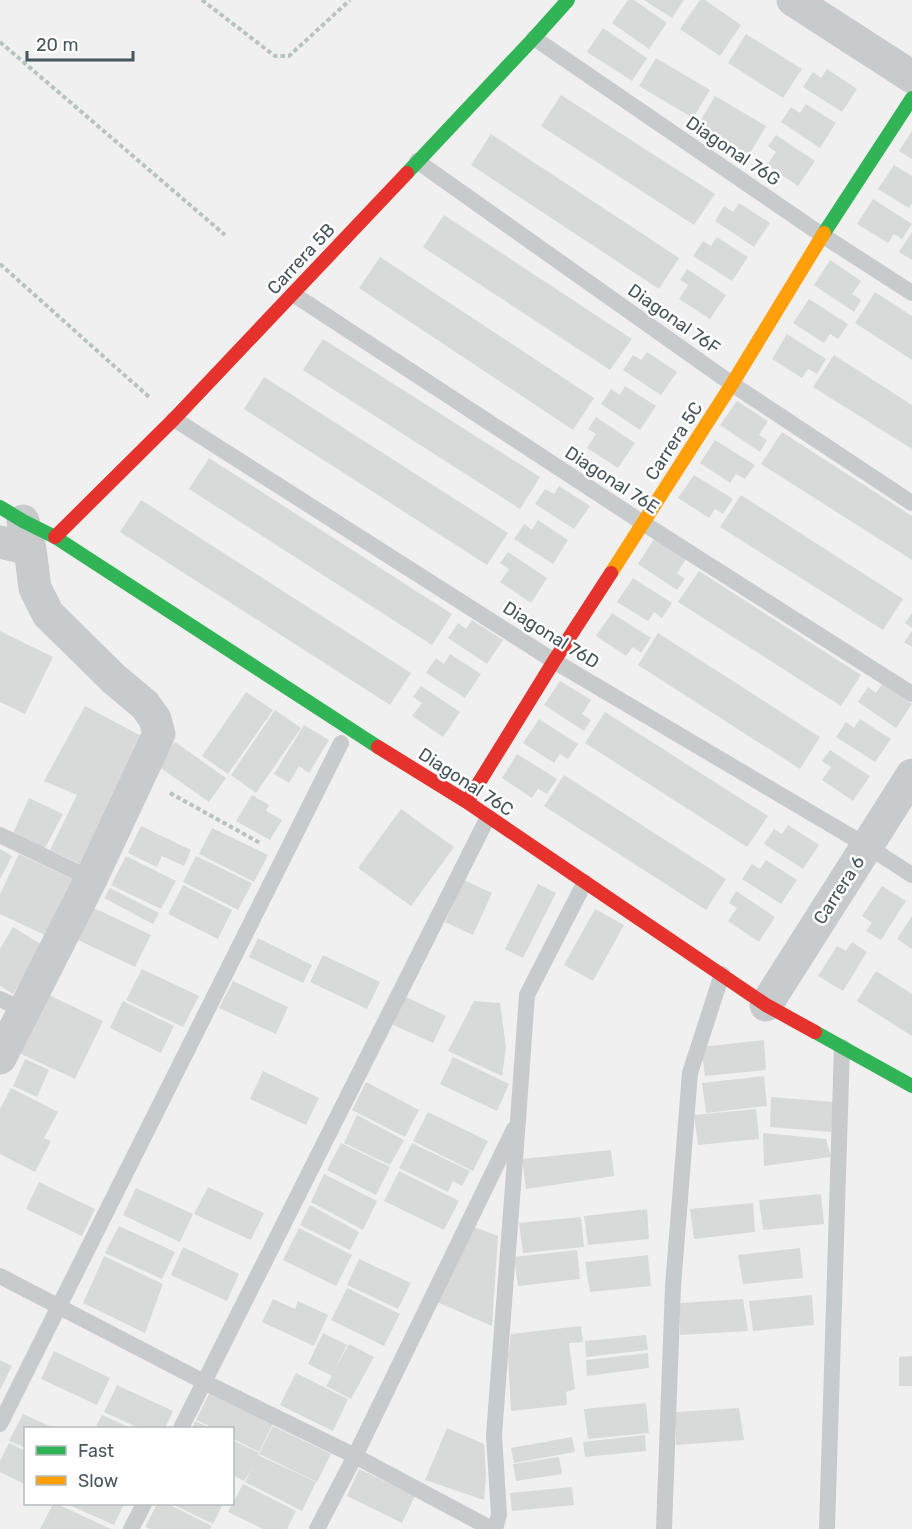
<svg xmlns="http://www.w3.org/2000/svg" width="912" height="1529" viewBox="0 0 912 1529" font-family="Rubik,sans-serif">
  <rect width="100%" height="100%" fill="#f1f0f0"/>
  <path fill="#d8d9d9" d="M628 0H634L667 23 649 49 612 23Z
    M644 0H684L672 18Z
    M700 0H705L741 25 720 56 680 29Z
    M603 28 647 58 632 81 587 52Z
    M746 34 802 69 783 98 728 63Z
    M656 58 710 90 693 118 639 86Z
    M827 69 857 89 842 112 803 87 813 72 821 78Z
    M561 95 715 194 694 225 541 126Z
    M715 96 766 126 749 155 698 125Z
    M806 104 836 123 820 148 781 122 791 107 800 113Z
    M912 131V159L899 151Z
    M491 134 679 258 659 289 471 165Z
    M776 135 815 161 798 186 767 165 776 152 768 146Z
    M894 165 912 176V203L909 208 878 189Z
    M873 199 912 224 902 239 894 234 888 243 857 224Z
    M739 203 770 223 754 247 715 221 724 206 733 212Z
    M444 215 632 339 610 370 423 247Z
    M912 232V260L899 252Z
    M717 237 748 257 732 281 693 256 703 241 711 246Z
    M380 257 594 398 573 430 359 288Z
    M830 260 861 281 852 294 861 300 854 312 814 285Z
    M687 269 726 295 710 319 679 299 688 285 680 280Z
    M875 292 912 316V360L855 323Z
    M809 299 848 324 838 339 830 334 824 343 793 323Z
    M787 334 826 359 817 374 808 369 802 378 772 359Z
    M323 339 540 477 520 509 303 370Z
    M647 352 677 372 661 395 623 370 633 355 641 360Z
    M834 355 912 405V449L813 387Z
    M264 377 508 533 487 565 244 409Z
    M625 386 656 406 640 430 601 404 611 389 620 395Z
    M737 401 768 421 759 435 767 440 760 452 720 425Z
    M596 417 635 443 618 468 587 448 596 434 588 429Z
    M782 432 912 516V560L761 464Z
    M715 440 755 465 745 479 736 474 730 483 700 463Z
    M209 458 452 614 432 645 189 489Z
    M694 475 733 499 723 514 715 509 709 518 678 498Z
    M559 486 590 506 574 529 535 504 545 489 554 494Z
    M741 495 903 599 883 630 720 527Z
    M141 500 411 673 390 705 120 532Z
    M538 520 568 540 553 564 514 539 524 524 532 530Z
    M654 539 686 559 677 573 685 579 677 590 638 564Z
    M508 552 547 578 531 603 500 582 509 569 500 563Z
    M699 571 861 675 841 706 678 602Z
    M633 578 672 603 662 618 654 612 648 621 617 602Z
    M612 613 651 638 641 653 633 647 626 656 596 636Z
    M912 613V628L905 623Z
    M472 620 503 640 487 664 448 638 458 623 466 629Z
    M0 631 53 657 25 714 0 702Z
    M912 631V647L904 642Z
    M658 633 820 737 800 769 638 665Z
    M450 654 481 674 465 698 426 673 436 658 444 664Z
    M560 681 591 700 582 714 591 720 584 731 544 705Z
    M882 684 912 704 896 728 858 702 868 687 876 693Z
    M421 686 460 712 443 737 412 716 422 703 413 697Z
    M246 692 273 710 228 774 202 756Z
    M85 706 145 738 82 865 50 850 77 795 44 781Z
    M275 710 301 728 256 793 231 775Z
    M605 712 768 816 747 847 585 743Z
    M539 719 578 744 568 759 560 754 554 763 523 743Z
    M860 719 891 739 875 762 836 737 846 722 854 728Z
    M304 725 329 740 309 773 299 766 289 783 274 774Z
    M175 742 226 778 209 802 158 766Z
    M830 750 870 776 853 801 822 780 831 767 822 761Z
    M517 754 557 779 547 794 538 789 532 798 502 778Z
    M564 775 726 879 706 910 544 806Z
    M252 795 269 805 266 811 282 820 270 840 236 821Z
    M29 798 63 814 43 852 12 835Z
    M401 809 454 847 411 906 358 868Z
    M788 825 819 845 803 869 764 844 774 829 782 834Z
    M141 826 191 850 184 866 162 856 157 867 128 853Z
    M212 828 268 855 254 882 199 854Z
    M0 849 12 856 0 879Z
    M19 854 78 882 51 938 0 914V894Z
    M126 856 176 881 161 909 111 885Z
    M196 856 252 883 238 910 183 882Z
    M766 860 797 880 781 904 742 879 752 864 760 869Z
    M464 880 492 893 473 935 445 922Z
    M538 884 556 893 523 958 505 949Z
    M183 885 232 910 218 939 168 914Z
    M882 886 906 901 881 940 866 931 872 923 862 916Z
    M110 888 159 913 153 924 104 898Z
    M736 891 775 917 759 942 728 921 737 908 729 903Z
    M94 908 151 935 135 967 78 940Z
    M595 909 624 925 593 981 564 965Z
    M912 916V949L897 939Z
    M13 927 42 945 13 994 0 986V949Z
    M258 938 312 965 303 983 249 957Z
    M852 942 867 952 843 991 818 976 837 946 846 951Z
    M323 955 380 982 367 1009 310 982Z
    M142 969 199 996 183 1027 126 1000Z
    M876 971 912 994V1036L857 1001Z
    M233 981 288 1007 276 1034 219 1008Z
    M47 994 103 1021 75 1079 19 1053Z
    M404 996 446 1016 433 1043 391 1024Z
    M123 1001 174 1026 161 1053 110 1028Z
    M474 1001 500 1003 506 1047 502 1076 448 1051Z
    M764 1040 766 1070 705 1076 701 1047Z
    M453 1057 509 1084 497 1111 440 1084Z
    M25 1059 49 1070 37 1097 13 1086Z
    M263 1071 319 1098 306 1125 250 1099Z
    M764 1076 767 1106 706 1113 702 1083Z
    M366 1082 419 1110 405 1137 352 1110Z
    M11 1088 58 1112 44 1138 51 1141 35 1172 0 1154V1109Z
    M771 1097 834 1102 831 1132 770 1127Z
    M756 1109 759 1139 698 1145 694 1115Z
    M428 1112 488 1141 473 1171 413 1141Z
    M357 1115 404 1140 390 1165 344 1143Z
    M763 1133 826 1139 831 1157 764 1166Z
    M341 1143 390 1167 376 1195 327 1170Z
    M412 1143 470 1171 462 1186 453 1181 448 1192 399 1168Z
    M611 1150 614 1176 526 1189 522 1159Z
    M399 1171 459 1201 444 1230 384 1201Z
    M324 1174 377 1201 363 1230 311 1202Z
    M39 1182 95 1209 82 1236 26 1209Z
    M208 1187 264 1213 251 1240 194 1214Z
    M136 1188 193 1214 180 1242 123 1215Z
    M821 1194 824 1224 763 1230 759 1200Z
    M753 1203 755 1232 694 1239 690 1209Z
    M310 1205 359 1232 350 1250 300 1225Z
    M647 1209 649 1239 588 1245 584 1216Z
    M581 1217 584 1247 523 1253 519 1223Z
    M119 1226 175 1252 162 1279 105 1253Z
    M474 1227 498 1236 492 1326 437 1302Z
    M299 1228 352 1255 336 1286 283 1260Z
    M183 1247 239 1274 227 1301 171 1275Z
    M800 1248 803 1278 743 1284 738 1255Z
    M577 1250 580 1279 518 1286 514 1257Z
    M648 1255 651 1286 590 1292 585 1262Z
    M104 1256 163 1284 145 1333 83 1303Z
    M359 1259 411 1283 398 1309 347 1285Z
    M347 1288 400 1314 384 1346 331 1320Z
    M812 1295 814 1325 753 1331 749 1301Z
    M273 1299 295 1309 298 1301 328 1315 314 1346 262 1322Z
    M743 1299 748 1331 680 1335V1303Z
    M581 1326 583 1342 569 1343 575 1389 566 1392 567 1405 511 1411 508 1356 511 1334Z
    M323 1333 347 1345 333 1373 349 1344 374 1357 351 1399 326 1386 332 1376 308 1364Z
    M646 1335 648 1350 586 1357 585 1341Z
    M54 1351 110 1378 97 1405 41 1379Z
    M648 1353 649 1368 587 1376 586 1360Z
    M912 1356V1386H899V1357Z
    M0 1360 12 1366 0 1390Z
    M296 1373 348 1399 333 1431 280 1405Z
    M117 1385 173 1411 165 1428H139L104 1412Z
    M210 1392 273 1424 259 1452 232 1438V1428H213L196 1420Z
    M646 1403 649 1433 588 1439 584 1409Z
    M739 1408 744 1440 676 1445V1412Z
    M23 1414 54 1428H26V1448L9 1441Z
    M102 1415 131 1428H95Z
    M195 1421 210 1428H192Z
    M273 1426 331 1454 317 1482 259 1454Z
    M447 1428 484 1444 486 1474 484 1500 425 1480Z
    M645 1435 646 1451 585 1457 583 1442Z
    M572 1437 575 1452 514 1463 511 1448Z
    M232 1440 259 1453 258 1455 316 1482 302 1511 245 1482 253 1467 244 1481 232 1475Z
    M9 1443 26 1451V1485L0 1472V1461Z
    M559 1457 562 1474 516 1481 513 1464Z
    M359 1469 415 1496 402 1523 347 1496Z
    M243 1484 296 1511 287 1529H263L228 1512Z
    M572 1487 574 1505 512 1511 510 1493Z
    M53 1504H57L111 1529H40Z
    M67 1504H124L114 1525Z
    M157 1504H168L212 1526 210 1529H150L145 1527Z
    M172 1504H223L213 1524Z"/>
  <g fill="none" stroke-linecap="round" stroke-linejoin="round">
    <path stroke="#b7c3be" stroke-width="4" stroke-dasharray="4.5 3" stroke-linecap="butt" d="M202 0 267 50 275 56H289L350 0
      M0 42 225 235
      M0 264 149 397
      M170 793 260 843"/>
    <path stroke="#c8cbcc" stroke-width="16" d="M534 38 822 235 912 293
      M417 161 732 384 912 503
      M293 294 643 523 912 694
      M174 419 554 661 867 846 912 875
      M0 835 91 879
      M0 999 25 1011
      M0 1276 204 1382 355 1456 492 1529
      M0 1424 341 743
      M181 1428 488 817
      M131 1529 144 1504
      M317 1529 355 1456 514 1129
      M495 1529 499 1515 494 1435 518 1120 527 995 585 882
      M664 1529 673 1286 690 1073 722 974
      M827 1529 842 1047"/>
    <path stroke="#c8cbcc" stroke-width="33" d="M793 0 912 77
      M0 542 30 549
      M766 1005 912 775
      M0 1058 91 879 159 734 155 719 145 705 114 679 48 614 35 588 30 549 23 521"/>
    <path stroke="#30b455" stroke-width="14" d="M407 173 534 38 568 0
      M824 233 912 98
      M0 507 23 521 55 537 378 747
      M815 1032 912 1086"/>
    <path stroke="#ff9f0a" stroke-width="14" d="M611 573 732 384 824 233"/>
    <path stroke="#e5322d" stroke-width="14" d="M55 537 174 419 407 173
      M378 747 467 802 766 1005 815 1032
      M467 802 554 661 611 573"/>
  </g>
  <g text-anchor="middle" stroke-width="5" stroke-linejoin="round" paint-order="stroke">
    <g font-size="18" fill="#47555d" stroke="#fff">
      <text transform="translate(733 151) rotate(34)" y="6">Diagonal 76G</text>
      <text transform="translate(301 259) rotate(-47)" y="6">Carrera 5B</text>
      <text transform="translate(674 319) rotate(35)" y="6">Diagonal 76F</text>
      <text transform="translate(674 441) rotate(-57)" y="6">Carrera 5C</text>
      <text transform="translate(612 480) rotate(33)" y="6">Diagonal 76E</text>
      <text transform="translate(551 635) rotate(32)" y="6">Diagonal 76D</text>
      <text transform="translate(466 782) rotate(33)" y="6">Diagonal 76C</text>
      <text transform="translate(839 890) rotate(-57)" y="6">Carrera 6</text>
    </g>
  </g>
  <rect x="24" y="1427" width="210" height="78" fill="#ffffff" stroke="#b5bbbe" stroke-width="1.5"/>
  <rect x="36" y="1446" width="30" height="9" fill="#30b455" stroke="#b5bbbe" stroke-width="1.5"/>
  <text x="78" y="1457" font-size="18" fill="#47555d">Fast</text>
  <rect x="36" y="1476" width="30" height="9" fill="#ff9f0a" stroke="#b5bbbe" stroke-width="1.5"/>
  <text x="78" y="1487" font-size="18" fill="#47555d">Slow</text>
  <path d="M27 51v9h106v-9" fill="none" stroke="#47555d" stroke-width="3"/>
  <text x="36" y="51" font-size="18" fill="#47555d" stroke="#ffffff" stroke-width="4.5" paint-order="stroke">20 m</text>
</svg>
